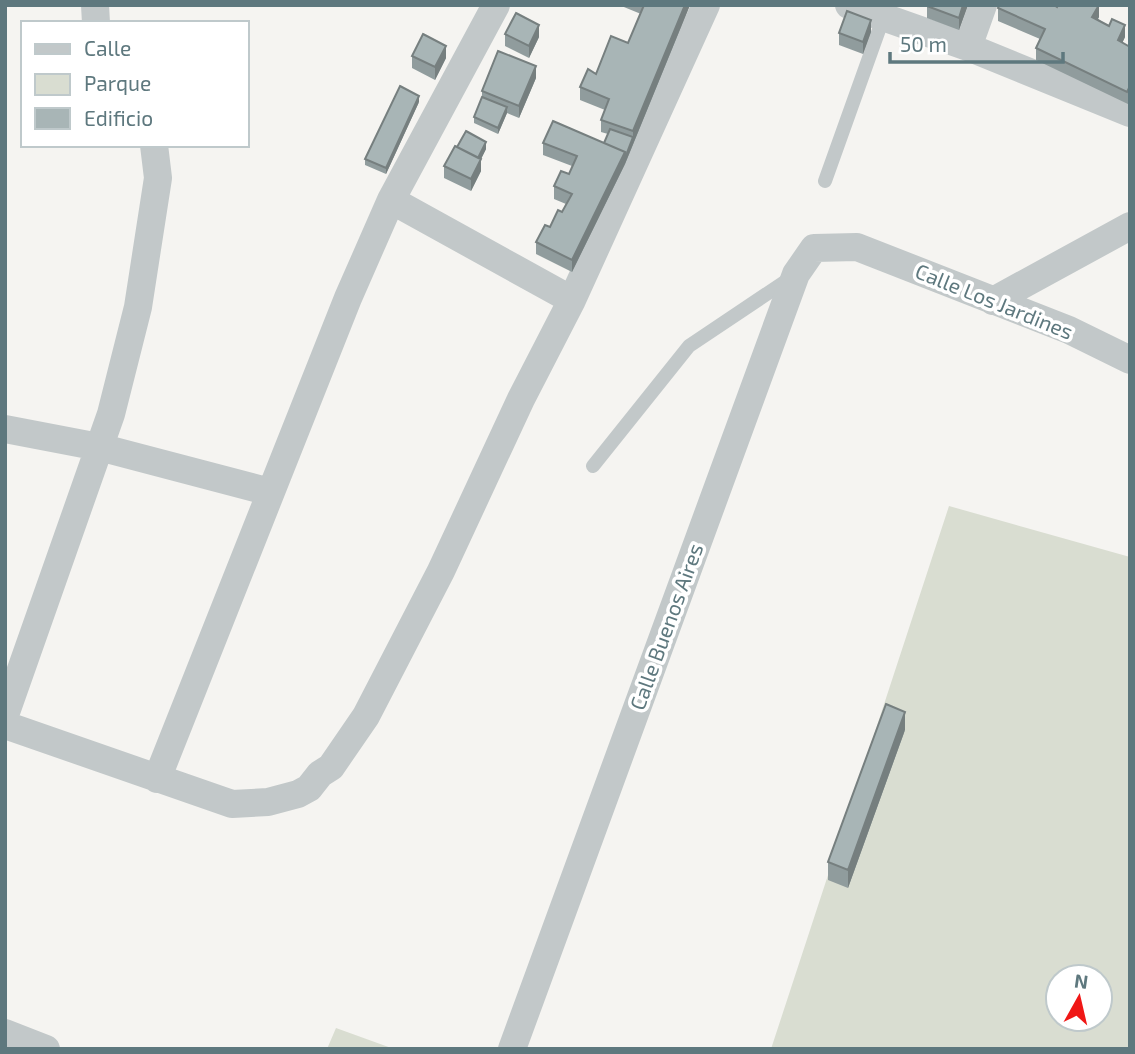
<svg xmlns="http://www.w3.org/2000/svg" width="1135" height="1054" viewBox="0 0 1135 1054" font-family="'Exo 2',sans-serif">
  <rect width="100%" height="100%" fill="#f5f4f1"/>
  <path fill="#d9ddd1" fill-rule="evenodd" d="M949 506 1130 557V1049H771ZM1058 977H1100V1019H1058Z
    M336 1028 394 1049H327Z"/>
  <g fill="none" stroke-linecap="round" stroke-linejoin="round">
    <path stroke="#c2c8c9" stroke-width="14" d="M825 181 885 13
      M593 466 689 346 792 277"/>
    <path stroke="#c2c8c9" stroke-width="28" d="M95 5 96 23
      M849 5 968 47 1130 113
      M968 47 983 5
      M391 200 572 300
      M993 301 1130 226
      M5 429 99 447 270 492
      M5 715 111 414 138 307 158 178 154 145
      M5 725 232 804 268 802 298 794 309 788 320 774 331 767 366 716 441 571 521 399 572 300 706 5
      M157 779 348 298 391 200 496 5
      M5 1033 46 1049
      M512 1049 796 274 814 248 857 247 1069 330 1130 360"/>
  </g>
  <path fill="#909c9d" d="M619 5H690L625 164 572 272 536 254V242L562 212 566 204 554 199V186L569 174 572 166 543 155V143H604L608 134 601 132V120L605 110 580 100V87L628 43 641 14Z
    M927 5H968L959 30 927 18Z
    M998 8 1099 17 1098 19 1125 37 1122 43 1130 47V105L1036 60V48L1040 39 998 21Z
    M871 32 863 54 839 45V33Z
    M505 34 539 37 529 58 505 46Z
    M412 56 446 58 435 80 412 68Z
    M536 78 519 118 507 113 498 134 474 123V117L482 97V91Z
    M419 102 386 174 365 165V159Z
    M457 147 486 149 481 159V171L471 191 444 178V166Z
    M905 730 848 888 828 880V862Z"/>
  <path fill="#767f7f" d="M685 5H690L625 164 572 272V260L633 137V131Z
    M963 5H968L959 30V18Z
    M1099 5V17L1092 29V17Z
    M871 20V32L863 54V42Z
    M539 25V37L529 58V46Z
    M1125 25V37L1118 52V40Z
    M446 46V58L435 80V67Z
    M536 66V78L519 118V106Z
    M419 96V102L386 174V168Z
    M507 107V113L498 134V128Z
    M486 142V149L481 159V171L471 191V179L475 163Z
    M905 712V730L848 888V870Z"/>
  <path fill="#a8b5b6" stroke="#767f7f" stroke-width="2" d="M644 5H685L633 131 601 120 609 99 580 87 588 69 596 74 611 36 628 43Z
    M927 5H963L959 18 927 6Z
    M999 5H1054L1057 7 1058 5H1099L1092 17 1109 26 1112 19 1125 25 1118 40 1130 47V86L1127 92 1036 48 1045 29 998 8Z
    M847 11 871 20 863 42 839 33Z
    M516 13 539 25 529 46 505 34Z
    M423 34 446 46 435 67 412 56Z
    M498 51 536 66 519 106 482 91Z
    M400 86 419 96 386 168 365 159Z
    M482 97 507 107 498 128 474 117Z
    M553 121 625 152 572 260 536 242 545 225 550 227 558 210 562 212 572 194 554 186 561 171 569 174 577 156 543 143Z
    M610 129 633 137 625 158V152L604 143Z
    M466 131 486 142 478 158 457 147Z
    M455 146 481 159 471 179 444 166Z
    M886 704 905 712 848 870 828 862Z"/>
  <g text-anchor="middle" stroke-width="7" stroke-linejoin="round" paint-order="stroke">
    <g font-size="21" fill="#5e787e" stroke="#fff">
      <text transform="translate(994 302) rotate(22)" y="7">Calle Los Jardines</text>
      <text transform="translate(667 627) rotate(-70)" y="7">Calle Buenos Aires</text>
    </g>
  </g>
  <rect width="1135" height="1054" fill="none" stroke="#5e787e" stroke-width="14"/>
  <rect x="21" y="21" width="228" height="126" fill="#ffffff" stroke="#bfc9cb" stroke-width="2"/>
  <rect x="35" y="44" width="35" height="10" fill="#c2c8c9" stroke="#bfc9cb" stroke-width="2"/>
  <text x="84" y="56" font-size="21" fill="#5e787e">Calle</text>
  <rect x="35" y="74" width="35" height="21" fill="#d9ddd1" stroke="#bfc9cb" stroke-width="2"/>
  <text x="84" y="91" font-size="21" fill="#5e787e">Parque</text>
  <rect x="35" y="108" width="35" height="21" fill="#a8b5b6" stroke="#bfc9cb" stroke-width="2"/>
  <text x="84" y="126" font-size="21" fill="#5e787e">Edificio</text>
  <g transform="translate(1079 998) rotate(8)"><circle r="33" fill="#ffffff" stroke="#bfc9cb" stroke-width="2"/>
  <path d="M0-5L12 26L0 18L-12 26Z" fill="#f01716"/>
  <text y="-10" font-size="19" font-weight="bold" text-anchor="middle" fill="#5e787e">N</text>
  </g>
  <path d="M890 52v10h173v-10" fill="none" stroke="#5e787e" stroke-width="3.5"/>
  <text x="900" y="52" font-size="21" fill="#5e787e" stroke="#ffffff" stroke-width="5" paint-order="stroke">50 m</text>
</svg>
